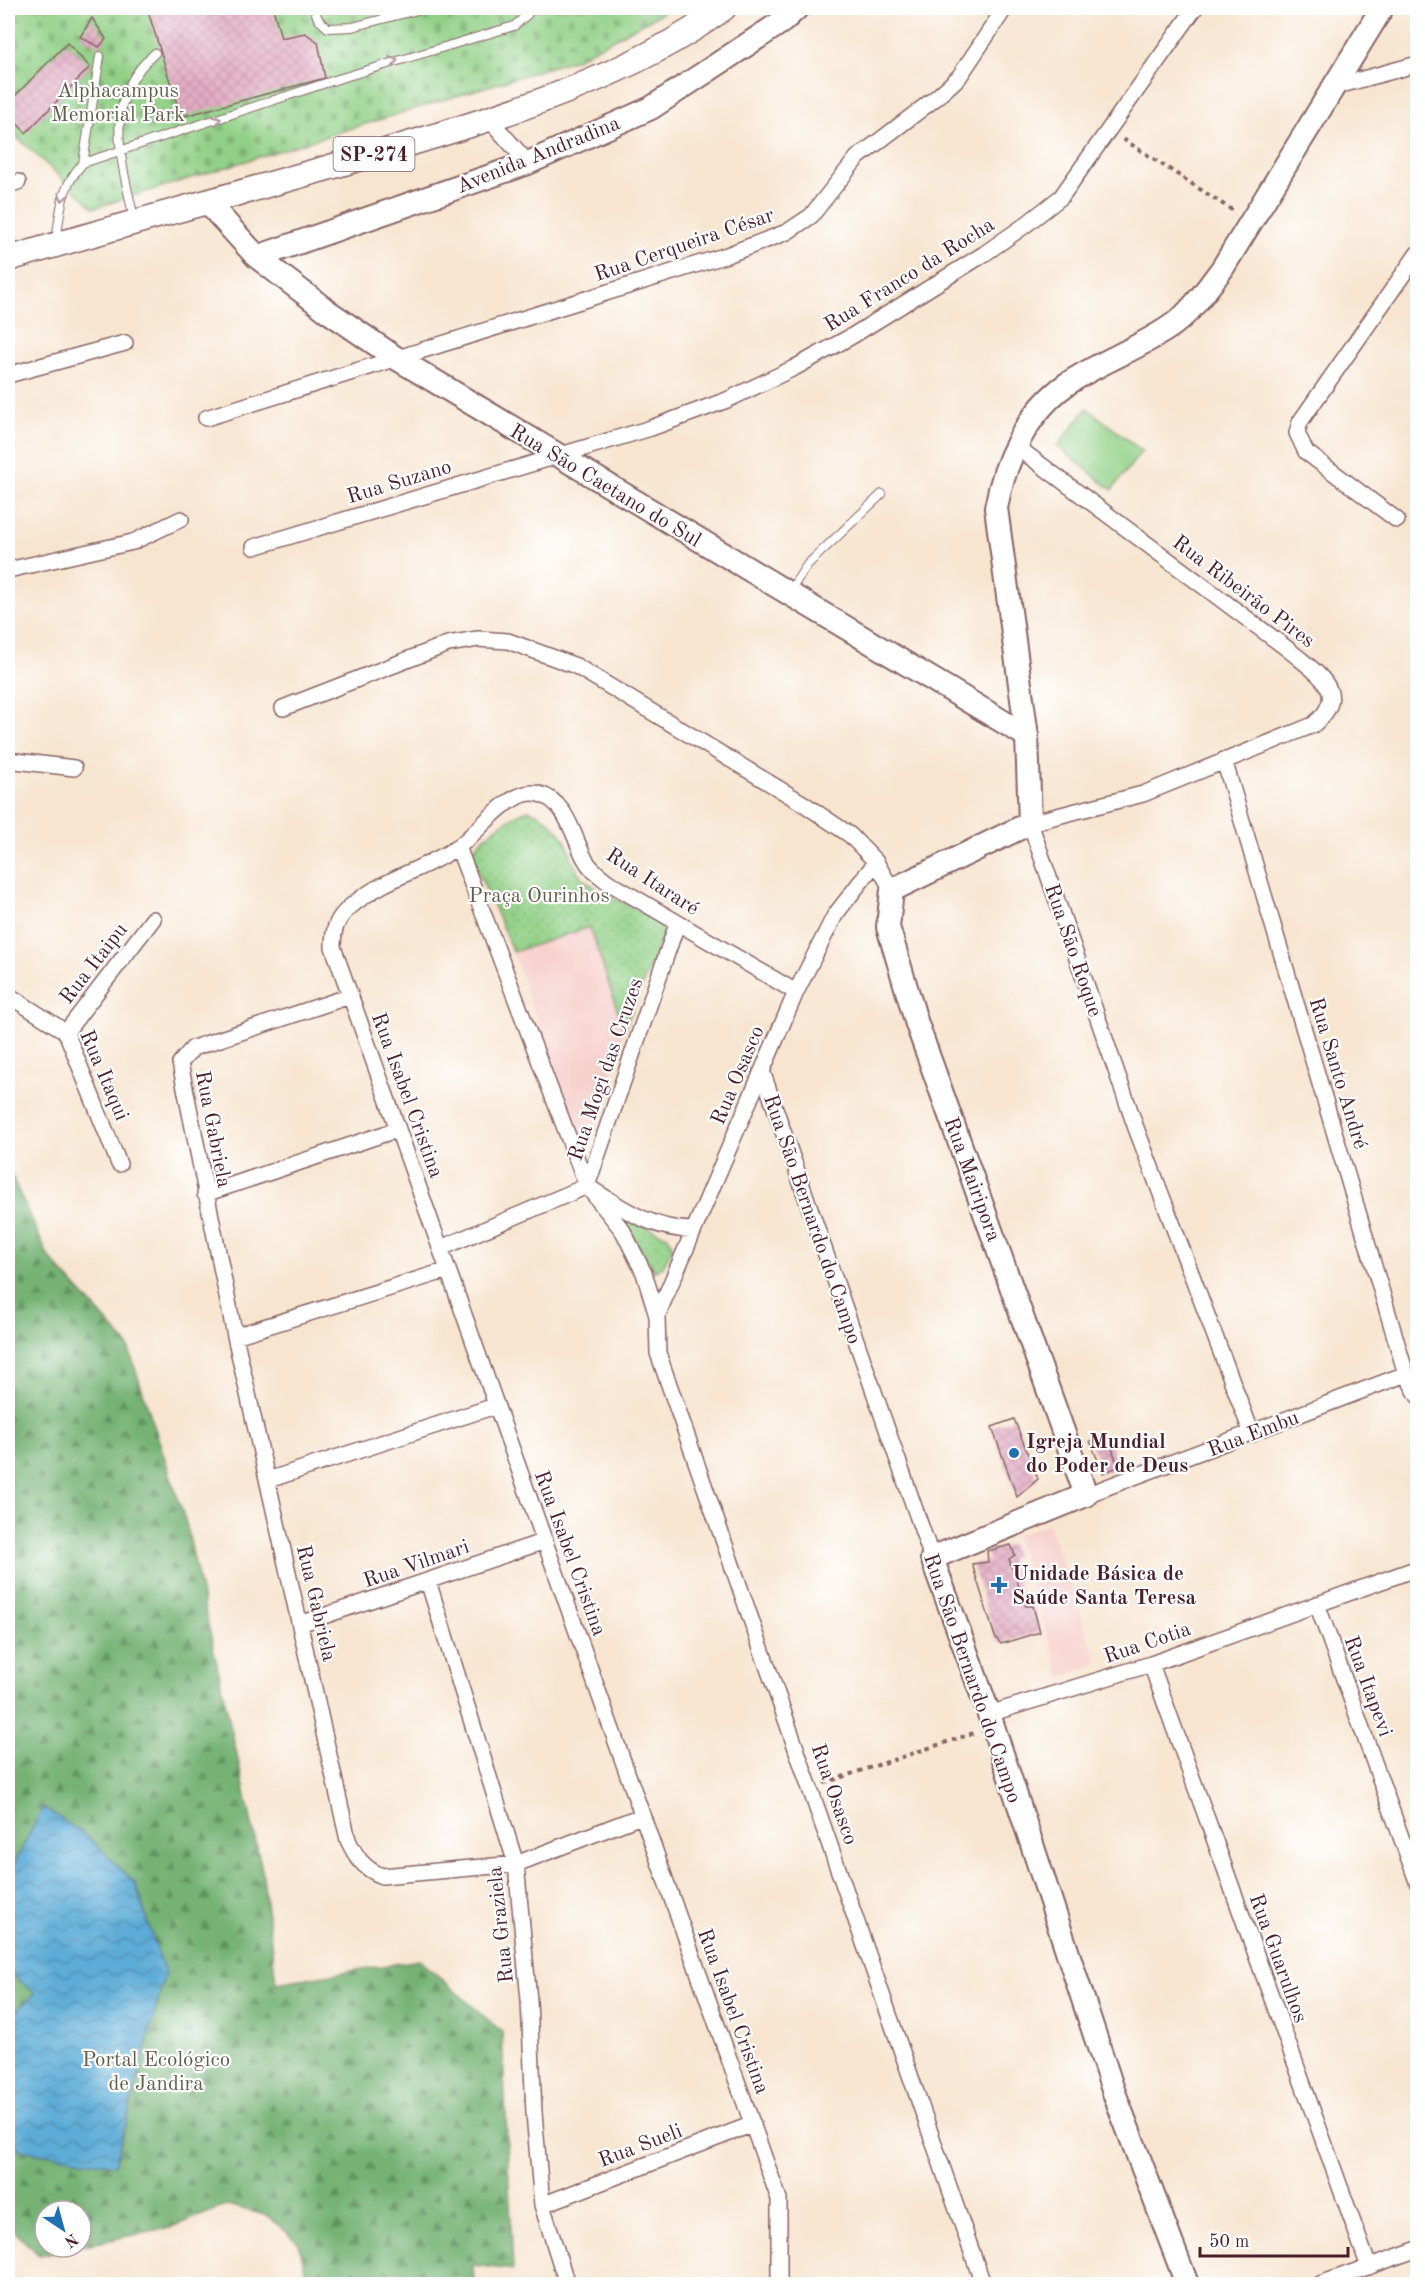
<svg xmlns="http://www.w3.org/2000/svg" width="1425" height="2292" viewBox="0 0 1425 2292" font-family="'Old Standard TT',serif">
  <defs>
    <pattern id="grass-dots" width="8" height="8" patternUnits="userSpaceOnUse" patternTransform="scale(1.5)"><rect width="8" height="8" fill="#91d086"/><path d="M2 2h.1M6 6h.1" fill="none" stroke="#7fb274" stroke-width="1.8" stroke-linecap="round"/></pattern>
    <pattern id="forest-firs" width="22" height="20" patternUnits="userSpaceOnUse" patternTransform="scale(1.5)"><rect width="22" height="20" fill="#74b273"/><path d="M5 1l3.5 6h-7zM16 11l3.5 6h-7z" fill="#61905f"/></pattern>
    <pattern id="cemetery-stones" width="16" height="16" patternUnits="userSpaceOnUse" patternTransform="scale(1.5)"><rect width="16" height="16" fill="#91d086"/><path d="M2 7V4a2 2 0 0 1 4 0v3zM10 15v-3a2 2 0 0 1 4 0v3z" fill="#7fb274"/></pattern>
    <pattern id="water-waves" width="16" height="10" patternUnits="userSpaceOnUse" patternTransform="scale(1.5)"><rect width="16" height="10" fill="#5cacd7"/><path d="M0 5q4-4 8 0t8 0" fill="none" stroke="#4e8baf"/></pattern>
    <pattern id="building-cross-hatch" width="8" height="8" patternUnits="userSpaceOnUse" patternTransform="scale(1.5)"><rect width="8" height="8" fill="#e3adc4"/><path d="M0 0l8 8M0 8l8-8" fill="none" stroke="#c494a9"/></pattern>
  </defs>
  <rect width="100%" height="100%" fill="#fff"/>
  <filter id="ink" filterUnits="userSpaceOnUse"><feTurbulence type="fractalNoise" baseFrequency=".0167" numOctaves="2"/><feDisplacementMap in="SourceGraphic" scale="12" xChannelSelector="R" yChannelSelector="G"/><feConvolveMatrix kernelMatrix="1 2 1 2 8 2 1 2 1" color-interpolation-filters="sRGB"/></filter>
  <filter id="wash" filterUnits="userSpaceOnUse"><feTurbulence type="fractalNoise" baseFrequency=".008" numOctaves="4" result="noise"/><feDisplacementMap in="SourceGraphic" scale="24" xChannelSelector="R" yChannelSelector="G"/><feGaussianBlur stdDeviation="1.35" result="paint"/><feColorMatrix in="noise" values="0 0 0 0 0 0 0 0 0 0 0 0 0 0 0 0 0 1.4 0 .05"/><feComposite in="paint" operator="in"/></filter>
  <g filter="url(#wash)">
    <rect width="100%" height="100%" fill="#f7e5d0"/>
    <path fill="#f7d0cc" d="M590 926 624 1030 593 1136 584 1143 579 1139 513 952Z
      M1048 1524 1098 1663 1061 1677 1015 1536Z"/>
    <path fill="url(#grass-dots)" stroke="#6e7858" stroke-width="1.5" d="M528 810C544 814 561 830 568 846 572 857 573 867 581 876 596 892 633 907 653 918L662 926 663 934 624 1030 590 927 513 952 471 855C476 839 513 815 528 810Z
      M629 1220 668 1236 673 1247 662 1268 655 1271 624 1225Z"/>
    <path fill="url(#forest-firs)" stroke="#5f684f" stroke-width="1.5" d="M8 1168 48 1256 127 1344 186 1523 262 1870 276 1983 420 1960 502 2032 513 2270 473 2265 474 2284H308L299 2243 268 2216 228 2205 171 2227 81 2246V2211H45V2247H78L39 2255 8 2225Z"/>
    <path fill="url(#cemetery-stones)" stroke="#6e7858" stroke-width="1.5" d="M8 8H671L576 59 94 208 8 129Z"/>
    <path fill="#91d086" stroke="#6e7858" stroke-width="1.5" d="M1087 408 1142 451 1112 490 1057 446Z"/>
    <path fill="url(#water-waves)" stroke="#536681" stroke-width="1.5" d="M43 1807 87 1836 135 1883 165 1973 115 2165 20 2150 8 2135V2019L35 1993 9 1972 11 1942 8 1939V1876Z"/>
    <g id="blocks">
      <path fill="url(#building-cross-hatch)" d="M147 8H273L281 38 305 33 318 42 325 78 181 117Z
        M92 18 106 39 99 47 80 37Z
        M67 43 90 67 26 133 8 114V103Z
        M1014 1419 1038 1479 1017 1497 992 1427Z
        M1108 1435 1118 1467 1103 1473 1090 1441Z
        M1011 1545 1015 1555 1009 1559 1026 1606H1033L1040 1632 1001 1644 995 1637 972 1564 988 1562 987 1551Z"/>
    </g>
  </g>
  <g filter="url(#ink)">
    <use href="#blocks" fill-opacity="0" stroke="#876465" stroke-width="1.5"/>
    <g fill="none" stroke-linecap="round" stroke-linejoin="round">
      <defs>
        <path id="lane" d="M314 8 318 19 328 28 352 27 425 8
          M83 163 100 56
          M134 219C121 158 101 100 155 53
          M56 241C61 209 60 188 83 163L338 79 514 26 527 15 531 8
          M790 591 807 565 882 494"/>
        <path id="street" d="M1330 88 1418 64
          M490 120 528 163
          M8 185 18 182
          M8 375 125 343
          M206 418 727 255 787 232 811 216 857 158 937 97 959 77 1005 8
          M1017 447 1289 650C1316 673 1353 693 1313 725L1143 794 1030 823 1136 1128 1252 1434
          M1397 520 1306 452 1297 433 1300 422 1418 253
          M254 547 651 428 727 400 794 368 852 336 984 254 1024 226 1061 197 1195 8
          M8 570 133 542 181 519
          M283 708 448 644 478 639 508 641 576 666 804 804 850 835 876 862 892 890
          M8 760 74 768
          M1224 760 1406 1374 1418 1396
          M458 847 587 1186 623 1231 644 1273 657 1316
          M876 862 835 915 796 992 657 1316 658 1353 983 2284
          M677 924 587 1186C620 1207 652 1230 693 1230
          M8 995 66 1032 119 1164
          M350 996 193 1048 180 1063 235 1336 348 1840C356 1857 363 1868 382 1876L516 1864 641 1816
          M66 1032 153 919
          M762 1071 932 1558
          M205 1194 396 1130
          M441 1248 587 1186
          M235 1336 448 1270
          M268 1480 495 1406
          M1086 1495 1406 1374
          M428 1581 516 1864 529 2000 534 2113 542 2205 567 2284
          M1317 1604 1418 1884
          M300 1624 545 1541
          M1151 1664 1369 2267
          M989 1714 1151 1664 1418 1568
          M542 2205 753 2124
          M779 2284V2199L333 947C333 930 336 919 350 907 382 879 423 870 458 847 478 833 511 786 539 794 567 801 573 837 585 859 590 869 599 875 608 882L796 992
          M1320 2284 1418 2249"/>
        <path id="secondary" d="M208 203 257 257 326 310 396 358 1027 736
          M257 257 528 163 651 108 783 21 797 8
          M1187 2284 1113 2090 989 1714 932 1558 1086 1495 917 1024 888 927 892 890 1030 823 1027 736 996 508C1004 462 1027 412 1067 384 1101 361 1141 348 1174 324 1193 310 1208 287 1222 269L1382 8"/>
        <path id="primary" d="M8 259C135 221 264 187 392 149 504 115 629 78 724 8"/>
      </defs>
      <use href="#lane" stroke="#876465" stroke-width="10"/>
      <use href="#street" stroke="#876465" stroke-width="18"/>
      <use href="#secondary" stroke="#876465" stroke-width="26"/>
      <use href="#primary" stroke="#876465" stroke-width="27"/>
      <path stroke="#876465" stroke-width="4" stroke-dasharray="4.5 4.5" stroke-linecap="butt" d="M1123 139 1235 212
        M824 1783 974 1733"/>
      <use href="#lane" stroke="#fff" stroke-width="8"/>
      <use href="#street" stroke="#fff" stroke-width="15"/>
      <use href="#secondary" stroke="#fff" stroke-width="22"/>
      <use href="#primary" stroke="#fff" stroke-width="24"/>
    </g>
    <defs><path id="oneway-chevron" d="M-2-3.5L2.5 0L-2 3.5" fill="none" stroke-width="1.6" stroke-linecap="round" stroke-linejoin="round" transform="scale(1.5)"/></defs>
    <g stroke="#ae9aa0">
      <use href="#oneway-chevron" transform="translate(394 61) rotate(-17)"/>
      <use href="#oneway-chevron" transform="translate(217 120) rotate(-19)"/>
      <use href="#oneway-chevron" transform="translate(63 197) rotate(103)"/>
    </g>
  </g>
  <g fill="#1f6fb2" stroke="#fff" stroke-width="2">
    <circle cx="1014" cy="1453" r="6"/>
    <path d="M996 1576h6v6h6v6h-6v6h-6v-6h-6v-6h6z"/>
  </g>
  <g text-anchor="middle" stroke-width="4.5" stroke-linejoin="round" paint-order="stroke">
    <rect fill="#fff" stroke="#80626b" stroke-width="1.5" x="333.5" y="137" width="81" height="34" rx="4.5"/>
    <g font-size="20" font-weight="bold" fill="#4a1f2b">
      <text x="374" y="161">SP-274</text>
    </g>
    <g font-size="21" fill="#635d4b" stroke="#fff">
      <text x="118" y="97">Alphacampus<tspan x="118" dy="24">Memorial Park</tspan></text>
      <text x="539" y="902">Praça Ourinhos</text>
      <text x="156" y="2066">Portal Ecológico<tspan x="156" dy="24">de Jandira</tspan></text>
    </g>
    <g font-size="21" fill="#4a1f2b" stroke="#fff">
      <text transform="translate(538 154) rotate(-22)" y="7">Avenida Andradina</text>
      <text transform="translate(684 244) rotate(-19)" y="7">Rua Cerqueira César</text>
      <text transform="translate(909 274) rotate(-32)" y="7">Rua Franco da Rocha</text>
      <text transform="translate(399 481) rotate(-17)" y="7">Rua Suzano</text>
      <text transform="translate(606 485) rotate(31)" y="7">Rua São Caetano do Sul</text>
      <text transform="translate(1244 591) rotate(37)" y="7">Rua Ribeirão Pires</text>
      <text transform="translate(653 881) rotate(33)" y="7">Rua Itararé</text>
      <text transform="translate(1074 950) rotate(71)" y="7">Rua São Roque</text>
      <text transform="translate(93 963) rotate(-52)" y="7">Rua Itaipu</text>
      <text transform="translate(605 1069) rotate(-71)" y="7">Rua Mogi das Cruzes</text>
      <text transform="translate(1339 1073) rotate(73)" y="7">Rua Santo André</text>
      <text transform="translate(105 1075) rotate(67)" y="7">Rua Itaqui</text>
      <text transform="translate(737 1075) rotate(-67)" y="7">Rua Osasco</text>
      <text transform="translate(408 1095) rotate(70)" y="7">Rua Isabel Cristina</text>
      <text transform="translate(214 1129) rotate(79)" y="7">Rua Gabriela</text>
      <text transform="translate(973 1179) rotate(70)" y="7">Rua Mairipora</text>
      <text transform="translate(813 1219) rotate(71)" y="7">Rua São Bernardo do Campo</text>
      <text transform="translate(1253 1433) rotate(-21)" y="7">Rua Embu</text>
      <text transform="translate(571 1553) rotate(70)" y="7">Rua Isabel Cristina</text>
      <text transform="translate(416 1563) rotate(-19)" y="7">Rua Vilmari</text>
      <text transform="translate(317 1603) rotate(77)" y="7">Rua Gabriela</text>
      <text transform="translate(1147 1642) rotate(-19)" y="7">Rua Cotia</text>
      <text transform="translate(973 1678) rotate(71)" y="7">Rua São Bernardo do Campo</text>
      <text transform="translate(1369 1686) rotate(70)" y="7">Rua Itapevi</text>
      <text transform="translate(835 1794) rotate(71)" y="7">Rua Osasco</text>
      <text transform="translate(500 1925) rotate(-96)" y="7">Rua Graziela</text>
      <text transform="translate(1279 1958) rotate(70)" y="7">Rua Guarulhos</text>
      <text transform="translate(734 2011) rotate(70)" y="7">Rua Isabel Cristina</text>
      <text transform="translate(640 2145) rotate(-21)" y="7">Rua Sueli</text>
    </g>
    <g font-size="21" font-weight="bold" fill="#4a1f2b" stroke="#fff" text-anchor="start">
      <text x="1026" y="1448">Igreja Mundial<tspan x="1026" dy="24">do Poder de Deus</tspan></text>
      <text x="1012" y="1580">Unidade Básica de<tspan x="1012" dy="24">Saúde Santa Teresa</tspan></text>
    </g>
  </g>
  <rect width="1425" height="2292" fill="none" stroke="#fff" stroke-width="30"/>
  <g transform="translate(63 2229) rotate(144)"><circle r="28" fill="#ffffff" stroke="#b7a5aa" stroke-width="1.5"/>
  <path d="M0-4.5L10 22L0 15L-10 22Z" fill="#1f6fb2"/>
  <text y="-9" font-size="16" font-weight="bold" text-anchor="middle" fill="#4a1f2b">N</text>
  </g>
  <path d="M1200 2247v9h148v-9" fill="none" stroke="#4a1f2b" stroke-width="3"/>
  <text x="1209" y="2247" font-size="18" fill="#4a1f2b" stroke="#ffffff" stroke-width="4.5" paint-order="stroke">50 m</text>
</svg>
